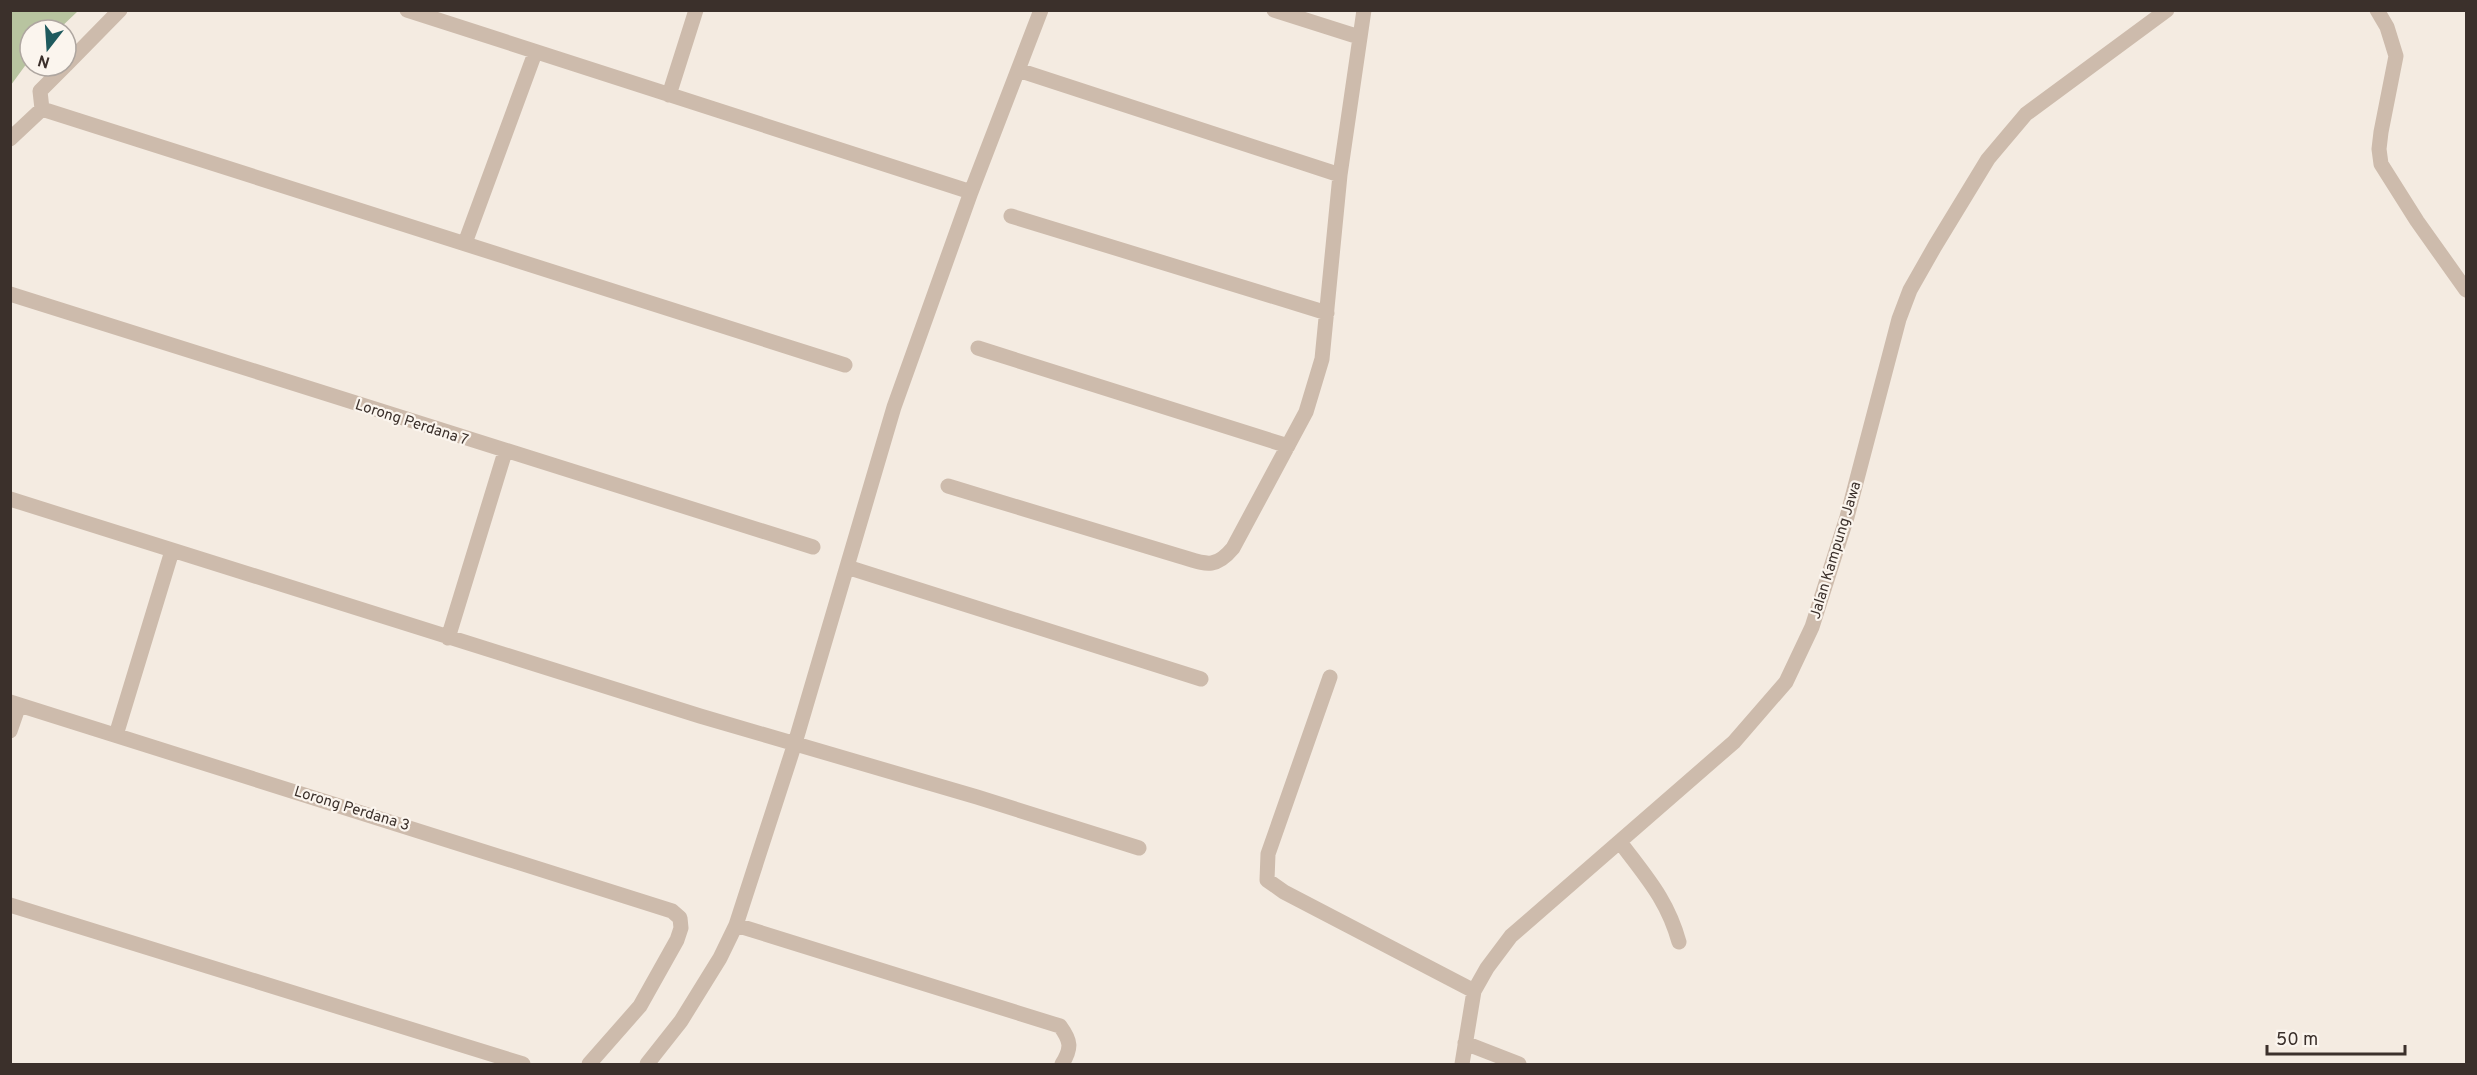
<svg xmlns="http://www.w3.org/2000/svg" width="2477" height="1075" viewBox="0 0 2477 1075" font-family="Overpass,sans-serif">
  <rect width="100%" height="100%" fill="#f4ebe1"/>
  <path fill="#b8c4a0" d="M11 10 78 11 58 30H30V59L11 85Z"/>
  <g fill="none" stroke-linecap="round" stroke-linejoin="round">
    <path stroke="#cdbbac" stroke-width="15" d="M407 10 971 192
      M1274 10 1359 37
      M2377 10 2387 27 2396 56 2381 132 2379 149 2381 164 2417 221 2466 290
      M66 65 120 10
      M65 66 40 91 42 109 845 365
      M669 95 696 10
      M10 139 42 109
      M1340 175 1364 10
      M1011 216 1327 313
      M465 243 535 53
      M10 294 813 547
      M978 348 1288 446
      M948 486 1179 556C1204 563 1214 571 1233 548L1306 412 1322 359 1340 175 1018 70
      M10 499 700 716 977 797 1139 848
      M847 567 1201 679
      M448 638 505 452
      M1330 677 1268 854 1267 880 1284 892 1474 991
      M10 702 672 911 680 918 681 928 677 940 640 1006 589 1064
      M10 731 19 705
      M116 735 172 551
      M1620 842C1646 877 1667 899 1679 942
      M10 905 523 1064
      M736 925 1060 1026C1071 1041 1072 1048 1062 1064
      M1465 1043 1519 1064
      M647 1064 681 1021 720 958 736 925 795 743 894 407 971 192 1041 10
      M1462 1064 1474 991 1487 968 1511 936 1734 742 1786 682 1812 627 1847 517 1899 319 1910 290 1935 246 1988 159 2026 114 2167 10"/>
  </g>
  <g text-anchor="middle" stroke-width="4.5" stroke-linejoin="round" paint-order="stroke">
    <g font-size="15" fill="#3b302b" stroke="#fbf5ee">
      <text transform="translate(412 422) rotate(18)" y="5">Lorong Perdana 7</text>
      <text transform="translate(1835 550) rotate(-73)" y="5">Jalan Kampung Jawa</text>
      <text transform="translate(352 808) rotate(17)" y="5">Lorong Perdana 3</text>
    </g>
  </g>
  <rect width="2477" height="1075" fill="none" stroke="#3b302b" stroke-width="24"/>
  <g transform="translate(48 48) rotate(197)"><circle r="28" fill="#fbf5ee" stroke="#aea6a0" stroke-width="1.5"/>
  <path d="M0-4.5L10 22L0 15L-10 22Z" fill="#1f5a5e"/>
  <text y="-9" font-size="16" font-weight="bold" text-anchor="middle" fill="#3b302b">N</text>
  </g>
  <path d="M2267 1045v9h138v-9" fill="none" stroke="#3b302b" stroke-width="3"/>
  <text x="2276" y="1045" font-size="18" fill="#3b302b" stroke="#fbf5ee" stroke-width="4.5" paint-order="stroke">50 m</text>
</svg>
